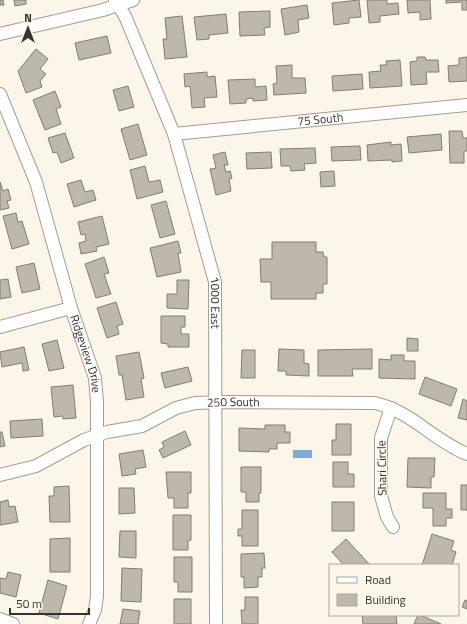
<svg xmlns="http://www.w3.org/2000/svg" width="467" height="624" viewBox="0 0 467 624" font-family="'Titillium Web',sans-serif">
  <rect width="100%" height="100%" fill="#fcf5e9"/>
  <path fill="#7cacdc" d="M293 450H312V458H293Z"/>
  <path fill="#beb7ac" stroke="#837c72" d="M0 0H3L4 5H0Z
    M14 0H26V4L15 6Z
    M359 0 361 17 349 18V23L334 25 332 3Z
    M367 0H387V4L398 3 399 14 380 16V22L369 23Z
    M407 0H430L431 19 420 20V12L408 13Z
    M446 0H467V10H462V2L446 3Z
    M307 5 309 18 298 20 299 32 285 35 281 9Z
    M270 11V27L264 28 265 35 240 36 239 12Z
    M226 14 228 33 209 35V39L197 40 194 17Z
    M182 16 187 57 165 59 163 39H167L165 18Z
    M107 36 111 53 79 60 75 43Z
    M36 49 48 59 40 69 46 74 40 81 42 87 26 93 18 71Z
    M417 57H425L426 60H438L439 72H426L427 84 411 85 410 62 417 61Z
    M467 57V81L449 82 448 66 459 65V58Z
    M400 60 402 86 370 88 369 72 381 71 380 65H387L386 61Z
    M292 65V78H305L306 93 274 95 273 84 277 83 276 66Z
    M207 72V77L215 76 217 97 204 98 205 107 192 108 190 86 185 87 184 74Z
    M362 74 363 89 333 91 332 76Z
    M255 79V87L266 86 267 100 253 101V98L246 99V103L230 104 228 80Z
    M128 86 134 107 119 111 113 90Z
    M55 91 61 107 56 109 61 124 45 130 33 100Z
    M138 124 147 155 130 160 121 129Z
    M449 131H462L463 138H467V151H464V163H450Z
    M65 133 74 158 61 163 57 152 53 153 48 138Z
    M441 134 442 150 409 153 407 137Z
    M391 142V145L401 144 402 161 392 162V160L368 161 367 145Z
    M360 146 361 160 332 161 331 147Z
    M315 148 316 163 304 164 305 170 291 171 290 166H281L280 149Z
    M225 152 228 165H224L226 172 230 171 232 178 229 179 231 191 216 195 210 169 216 168 213 155Z
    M271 152 272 168 247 169 246 153Z
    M145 166 149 182 160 180 163 192 137 199 130 170Z
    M334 171 335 186 321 187 320 172Z
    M81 180 85 192 93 190 96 200 74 207 67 184Z
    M0 182 3 191 8 189 11 200 7 201 9 208 0 210Z
    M166 201 175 234 160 238 151 205Z
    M16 213 18 222 22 221 29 244 12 249 3 216Z
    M102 216 109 244 96 247 97 251 81 254 79 243 86 241 85 234 81 235 78 222Z
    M178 241 181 253H178L181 272 157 277 150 248Z
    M272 242H316V252H323L324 257H327V284H323V293H316V299H271V282H261L260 259H272Z
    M104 257 109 273 104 274 111 294 96 298 85 264Z
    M34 263 40 289 22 293 16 267Z
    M8 279 11 297 0 299V280Z
    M177 280H189L188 309 167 308V294H177Z
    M116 302 123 324 117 326 119 334 107 338 97 308Z
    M161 316H185V327H181V334H189V347H168V344L161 343Z
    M407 338 418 339V351H407Z
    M57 340 64 368 49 371 42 344Z
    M24 347 29 370 23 371 22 363 2 367 0 352Z
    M279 349 304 350V363L309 364V376L286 375V371H278Z
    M372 349V369H352L353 376H318V350Z
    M242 350H255V378H241Z
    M139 352 144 378 141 379 144 397 126 400 122 375H119L116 356Z
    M391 355H404V361H415V379L379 378V359L391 360Z
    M188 367 192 381 165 388 161 373Z
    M425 377 457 389 451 406 419 394Z
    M73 385 76 418 63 419V416L54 417 51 387Z
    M463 399 467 401V420L458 418Z
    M42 419 43 436 11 438 10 421Z
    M336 424H351V455H332V440H336Z
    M265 425H285V432H290V443H277V449H269V452L239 451V428L265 429Z
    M185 431 191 445 163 458 159 450 164 447 162 442Z
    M0 432H2L5 446 0 447Z
    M143 450 146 467 135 469 136 474 122 476 119 454Z
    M408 458H435L434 477H431V488L407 487Z
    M333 462H348V474H354V487H333Z
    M241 467H261V493H259V502H246V492H241Z
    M166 472H191V493H188V508H174V498H168Z
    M461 485H467V510H461Z
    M69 486 70 522H50L49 496H54V487Z
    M119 488H134L135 513 119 514Z
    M423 493H446V509H452V518H446V526H433V508H423Z
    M8 500 9 507 15 506 18 522 0 525V502Z
    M332 502H354V531H332Z
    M242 510H258V546H242V536H238V529H242Z
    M173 515H191V540L188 541V550H173Z
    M120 531H136V558L119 557Z
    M432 534 454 541 451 550 456 552 452 565H422Z
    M70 538V572H50V539Z
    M346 539 370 565H341L343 564 332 552Z
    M264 553 265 568H262V577H258V587L244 588V577H241V554Z
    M174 557H192V592H178V582H174Z
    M122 568 142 569 141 602 121 601Z
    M8 572 21 575 16 597 0 593V578L6 579Z
    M48 580 67 586 58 619 39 613Z
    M245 597H258V624H242L241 610H245Z
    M174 599H191V624H174Z
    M465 600 467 601V609L462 607Z
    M123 609 140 611 138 624H120Z
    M362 615H396L397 624H363Z
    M418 615H420L441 624H414Z"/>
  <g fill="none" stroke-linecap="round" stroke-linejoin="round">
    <defs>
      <g id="minor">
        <path id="s1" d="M115 0 125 16 174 134 215 282 216 624"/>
        <path d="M0 34 103 10 133 0"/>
        <path id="s2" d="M0 94 36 182 71 308 95 378 97 402V596L95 610 89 624"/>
        <path id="s3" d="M174 134 467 105"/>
        <path d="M0 327 71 308"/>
        <path d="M391 408 381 438V496L387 517 393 527"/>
        <path id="s4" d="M0 475 36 466 84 440 107 432 142 426 176 408 195 403 229 402 375 403C411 411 434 441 467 454"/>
        <path d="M0 619 13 624"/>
      </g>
    </defs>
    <use href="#minor" stroke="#a49d92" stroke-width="14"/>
    <use href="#minor" stroke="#fff" stroke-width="12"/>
  </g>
  <g text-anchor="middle" stroke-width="3" stroke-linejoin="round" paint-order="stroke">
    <g font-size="12" fill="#36332f" stroke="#fcf5e9">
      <text dy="4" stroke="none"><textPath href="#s3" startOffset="147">75 South</textPath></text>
      <text dy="4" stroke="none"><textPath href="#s1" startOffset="321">1000 East</textPath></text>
      <text dy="4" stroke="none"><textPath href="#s2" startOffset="274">Ridgeview Drive</textPath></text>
      <text dy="4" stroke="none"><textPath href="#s4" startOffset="248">250 South</textPath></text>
      <text transform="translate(382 468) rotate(-91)" y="4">Shari Circle</text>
    </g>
  </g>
  <rect x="329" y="564" width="130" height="52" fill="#fcf5e9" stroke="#ada79f"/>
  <rect x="337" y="577" width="20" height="6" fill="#ffffff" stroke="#ada79f"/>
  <text x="365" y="584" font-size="12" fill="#36332f">Road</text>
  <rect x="337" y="594" width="20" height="12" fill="#beb7ac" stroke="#ada79f"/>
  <text x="365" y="604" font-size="12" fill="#36332f">Building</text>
  <g transform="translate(28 28)" stroke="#fcf5e9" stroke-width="3" paint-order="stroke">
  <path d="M0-3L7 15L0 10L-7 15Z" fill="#36332f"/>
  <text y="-6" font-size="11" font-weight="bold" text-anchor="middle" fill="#36332f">N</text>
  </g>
  <path d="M10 608v6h79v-6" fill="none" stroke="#36332f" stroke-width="2"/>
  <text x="16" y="608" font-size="12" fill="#36332f" stroke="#fcf5e9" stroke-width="3" paint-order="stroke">50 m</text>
</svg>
